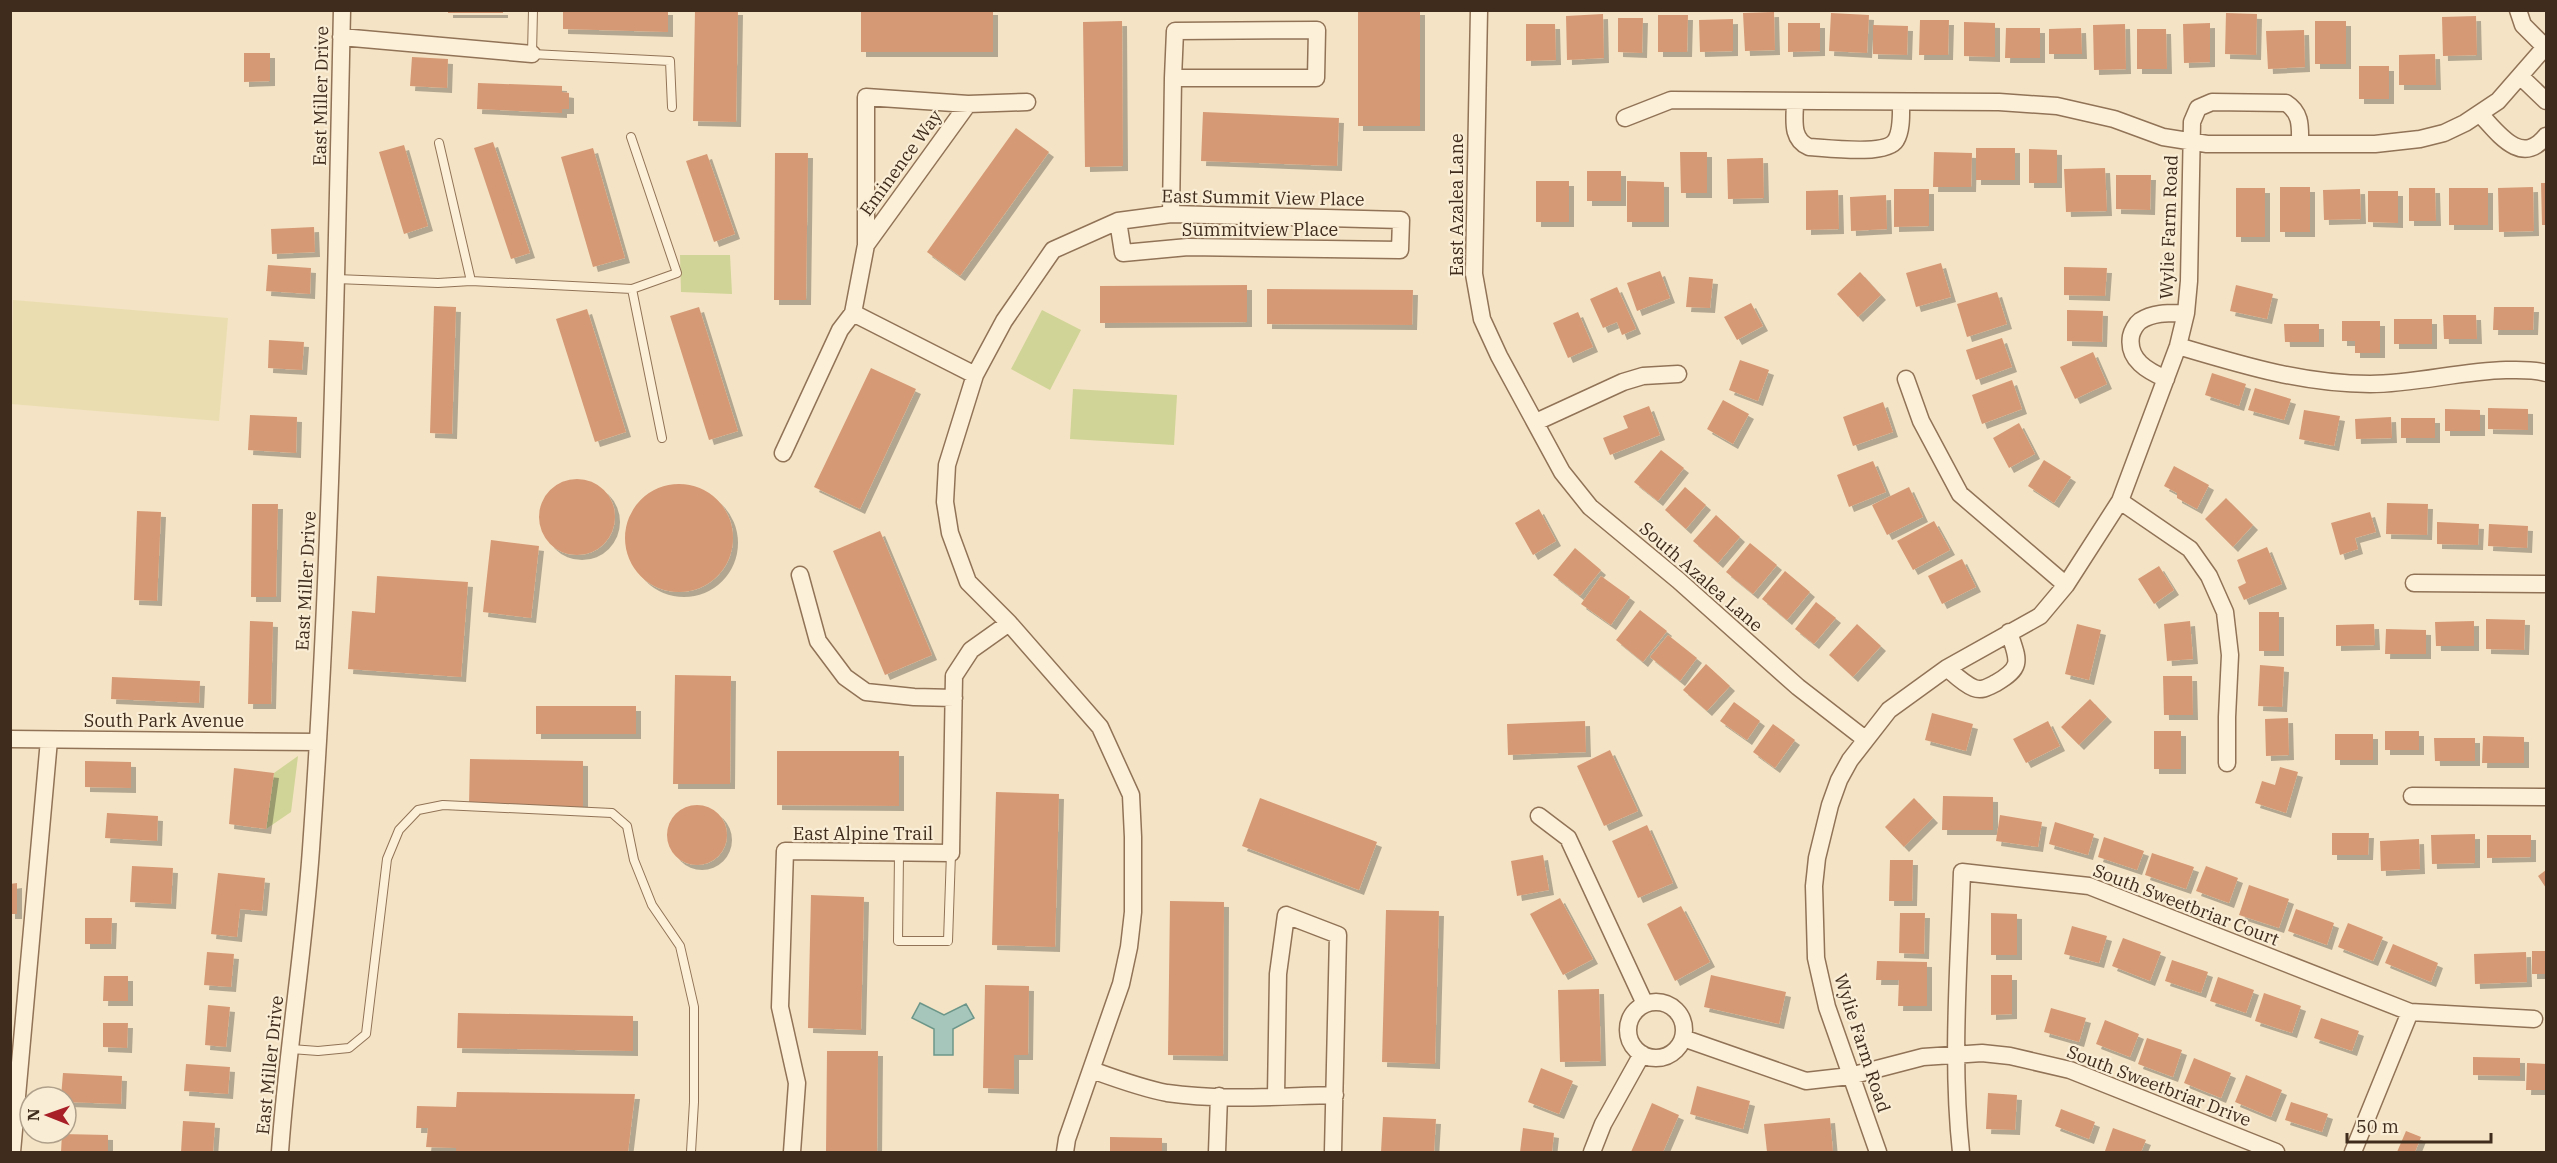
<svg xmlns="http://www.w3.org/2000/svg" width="2557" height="1163" viewBox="0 0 2557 1163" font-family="'IBM Plex Serif',serif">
  <defs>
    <filter id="shadow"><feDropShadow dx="5" dy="5" stdDeviation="0" flood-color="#0004"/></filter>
  </defs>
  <rect width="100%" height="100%" fill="#f4e3c4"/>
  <path fill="#eadeb0" d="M13 300 228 318 219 421 11 404Z"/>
  <path fill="#d0d496" d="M680 255H730L732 294 681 292Z
    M1042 310 1081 330 1050 390 1011 369Z
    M1073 389 1177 395 1174 445 1070 439Z
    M298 756 291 812 266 829 274 773Z"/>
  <path fill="#a6c6bb" stroke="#6c9689" stroke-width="1.5" d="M920 1003 944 1015 966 1004 974 1018 953 1029V1055H934V1029L912 1018Z"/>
  <path fill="#d69975" filter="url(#shadow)" d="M448 10H503V13H448Z
    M563 10H668V32L563 29Z
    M695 10H738L736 122 693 121Z
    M861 10H993V52H861Z
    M1358 10H1420V126H1358Z
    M1774 12 1775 50 1745 51 1743 13Z
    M1831 13 1869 15 1867 53 1829 51Z
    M2226 13 2257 14 2256 55 2225 54Z
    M1603 14 1604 58 1567 60 1566 16Z
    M1658 15H1688L1687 52H1658Z
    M2476 16 2477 55 2443 56 2442 17Z
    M1618 18H1643L1642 53 1618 52Z
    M1733 19V51L1700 52 1699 20Z
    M1920 20H1949L1948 55H1919Z
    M1122 21 1123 166 1085 167 1083 22Z
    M2315 21H2346V64H2315Z
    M1964 22 1995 23V57L1964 56Z
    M1788 23H1820V51L1788 52Z
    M2210 23V62L2184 63 2183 24Z
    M1526 24H1555L1556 60 1526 61Z
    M2125 24 2126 69 2094 70 2093 25Z
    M1873 25 1908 26 1907 55 1873 54Z
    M2006 28H2040V58H2005Z
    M2081 28 2082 54H2049V29Z
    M2137 29H2166L2167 69H2137Z
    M2304 30 2305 67 2268 69 2266 31Z
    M244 53H270V81L244 82Z
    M2435 54 2436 85H2399V55Z
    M412 57 448 59 447 88 410 86Z
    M2359 66H2389V99H2359Z
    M478 83 562 86V92L569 93V109H562V113L477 109Z
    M1203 112 1339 118 1337 166 1201 161Z
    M1016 128 1049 152 960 276 927 252Z
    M493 142 530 253 511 259 474 148Z
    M404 145 428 226 404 234 379 152Z
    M593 148 625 258 593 267 561 157Z
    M1976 148H2015V180H1976Z
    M2029 149 2057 150V183H2029Z
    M1680 152H1707V193H1681Z
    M1934 152 1972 153 1971 187H1933Z
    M775 153H808L806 300H774Z
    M707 154 735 234 714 242 686 161Z
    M1763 158 1764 198 1728 199 1727 159Z
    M2105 168 2107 211 2066 212 2064 169Z
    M1587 171H1621V201H1587Z
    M2116 175H2151L2150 210 2116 209Z
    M1536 181H1569V222H1536Z
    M1627 181 1664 182V222H1627Z
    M2541 183H2546V225H2542Z
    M2280 187H2310V232H2280Z
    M2533 187 2534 231 2499 232 2498 188Z
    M2236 188H2265V237H2236Z
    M2409 188H2435L2436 221H2409Z
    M2449 188H2488V225H2449Z
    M1894 189H1929V226L1894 227Z
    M2360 189 2361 219 2324 220 2323 190Z
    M1838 190 1839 229 1806 230V191Z
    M2368 191H2398V223L2368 222Z
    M1886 195 1887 229 1851 231 1850 197Z
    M314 227 315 252 272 254 271 229Z
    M1941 263 1951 297 1916 307 1906 273Z
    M268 265 311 268 310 294 266 291Z
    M2064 267 2107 268 2105 296 2064 295Z
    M1660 271 1670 298 1637 311 1627 283Z
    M1860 272 1881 295 1858 317 1837 294Z
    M1689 277 1713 279 1710 308 1686 307Z
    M1247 285V322L1100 323V286Z
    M2236 285 2273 294 2267 319 2230 311Z
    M1617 287 1636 329 1622 335 1617 322 1603 328 1590 299Z
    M1267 289 1413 290 1412 325 1267 324Z
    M1997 292 2007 324 1967 337 1957 304Z
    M1751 303 1763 326 1737 340 1724 317Z
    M434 306 456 307 452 434 430 433Z
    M699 307 738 431 709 440 670 316Z
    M2494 307H2534L2533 330H2493Z
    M587 309 626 432 595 442 556 319Z
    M2067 310 2103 311 2102 342 2067 341Z
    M1578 312 1593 347 1568 358 1553 323Z
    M2443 315H2476L2477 339H2444Z
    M2394 319H2432V344H2394Z
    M2342 321H2380V353H2355V341H2342Z
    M2284 324H2319V342H2285Z
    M2002 338 2012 367 1976 380 1966 350Z
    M269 340 304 342 302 370 268 368Z
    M2093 352 2107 384 2075 399 2060 367Z
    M1740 360 1769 370 1758 401 1729 390Z
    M871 368 916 389 860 509 814 487Z
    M2212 373 2246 384 2239 406 2205 395Z
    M2012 380 2022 409 1982 424 1972 395Z
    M2255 388 2291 399 2284 420 2248 410Z
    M1723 400 1749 414 1733 444 1707 429Z
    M1883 402 1893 432 1853 446 1843 417Z
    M1649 406 1660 435 1610 455 1603 438 1628 428 1623 416Z
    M2488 408 2528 409V430L2488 429Z
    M2445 409 2480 410V431H2445Z
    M2304 410 2340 416 2334 446 2299 439Z
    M250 415 297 417 296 453 248 450Z
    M2391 417 2392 438 2356 439 2355 419Z
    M2401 418H2435V438H2401Z
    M2019 423 2035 454 2009 468 1993 438Z
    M1661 450 1684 468 1658 501 1634 482Z
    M2044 460 2071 477 2054 503 2028 486Z
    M1873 461 1886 492 1849 507 1837 475Z
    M2174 466 2209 485 2197 509 2177 498V493L2164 486Z
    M539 517a38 38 0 1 1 76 0a38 38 0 1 1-76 0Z
    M625 538a54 54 0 1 1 108 0a54 54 0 1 1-108 0Z
    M1685 487 1706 505 1686 529 1665 510Z
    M1909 487 1923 517 1887 535 1872 505Z
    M2226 498 2253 525 2233 547 2205 519Z
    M2387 503 2428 504 2427 535 2386 534Z
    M252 504H278L276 597H251Z
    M1539 509 1556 541 1533 555 1515 523Z
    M137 511 161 512 157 601 134 600Z
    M2370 512 2376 532 2355 538 2358 549 2340 555 2331 523Z
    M1716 515 1740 537 1718 563 1693 541Z
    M1934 521 1950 550 1913 570 1897 541Z
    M2437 522 2479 524 2478 545 2437 544Z
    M2489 524 2528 526 2527 548 2488 546Z
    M880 531 932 655 885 675 833 551Z
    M491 540 539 546 531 618 483 612Z
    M1750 543 1777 565 1753 594 1726 572Z
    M2267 547 2282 584 2244 600 2238 587 2246 583 2237 560Z
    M1575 548 1601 570 1580 596 1553 575Z
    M1962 559 1976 587 1942 604 1928 576Z
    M2159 566 2174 590 2154 604 2138 579Z
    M1785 571 1810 592 1787 620 1762 599Z
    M377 576 468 582 461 677 348 669 352 611 375 613Z
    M1601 576 1630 597 1611 625 1581 604Z
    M1816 602 1836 618 1814 644 1795 629Z
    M1640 610 1667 631 1643 662 1616 640Z
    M2259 612H2279V651H2259Z
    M2486 619 2525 620 2524 650 2486 649Z
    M250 621 273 622 271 704H248Z
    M2190 621 2193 659 2167 661 2164 624Z
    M2474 621V646H2436L2435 622Z
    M1857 624 1881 646 1853 677 1829 655Z
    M2077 624 2101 630 2089 680 2065 674Z
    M2374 624 2375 645 2336 646V625Z
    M2386 629 2426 630V654H2385Z
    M1668 635 1697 658 1680 681 1650 657Z
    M1706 664 1730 686 1707 711 1683 690Z
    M2260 665 2284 667 2282 707 2258 706Z
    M675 675 731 676 730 784H673Z
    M2163 676H2192L2193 715H2164Z
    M112 677 200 681 199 703 111 699Z
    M2090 699 2107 717 2079 745 2061 727Z
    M1734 702 1760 721 1747 740 1720 721Z
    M536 706H636V734H536Z
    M1932 713 1973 724 1966 751 1925 740Z
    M2288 718 2289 755 2266 756 2265 719Z
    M1585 721 1586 752 1508 755 1507 724Z
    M2048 721 2060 746 2026 763 2013 739Z
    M1773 724 1795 740 1775 768 1753 752Z
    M2154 731H2181V769H2154Z
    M2385 731H2419V750H2385Z
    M2335 734H2373V760H2335Z
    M2483 736 2524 737V763H2482Z
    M2434 738H2475V761H2435Z
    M1610 750 1638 811 1604 826 1577 766Z
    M777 751H899V806L777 805Z
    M470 759 583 761V807L469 805Z
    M85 761 131 762V788L85 787Z
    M2280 767 2298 772 2286 813 2255 803 2262 781 2275 785Z
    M234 768 274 773 266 829 229 824Z
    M996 792 1059 794 1055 947 992 945Z
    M1943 796 1993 797V830H1942Z
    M1260 798 1377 842 1359 890 1242 846Z
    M1914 798 1933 818 1904 847 1885 827Z
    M667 835a30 30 0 1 1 60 0a30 30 0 1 1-60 0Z
    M107 813 158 816 157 841 105 838Z
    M2000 815 2042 822 2038 847 1996 841Z
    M2055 822 2094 834 2088 855 2049 844Z
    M1647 825 1673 883 1638 898 1612 841Z
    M2332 833H2369L2368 855H2332Z
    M2475 834V863L2432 864 2431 835Z
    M2487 835H2531V857L2487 858Z
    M2104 837 2144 851 2137 870 2098 857Z
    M2419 839 2420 869 2381 871 2380 841Z
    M2152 853 2194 867 2186 889 2145 875Z
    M1543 855 1549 890 1517 896 1511 861Z
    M1890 860H1913L1912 901H1889Z
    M132 866 173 868 171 904 130 902Z
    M2206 866 2238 878 2229 903 2196 891Z
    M2546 870V888L2538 876Z
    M218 873 265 878 262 911 240 909 237 937 211 934Z
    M17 883V914H10V884Z
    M2249 885 2289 899 2279 928 2239 915Z
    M811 895 864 897 861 1030 808 1028Z
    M1560 898 1593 959 1563 975 1530 914Z
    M1170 901 1224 902 1223 1056 1168 1055Z
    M1681 906 1710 962 1675 981 1647 924Z
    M2296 909 2334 923 2327 945 2288 931Z
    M1386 910 1439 911 1435 1064 1382 1062Z
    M1900 913H1925L1924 954 1899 953Z
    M1991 913 2017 914V955H1991Z
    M85 918H112L111 944H85Z
    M2348 923 2383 937 2373 961 2338 947Z
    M2072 926 2107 936 2099 963 2064 954Z
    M2123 938 2161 952 2150 981 2112 966Z
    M2393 944 2438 963 2431 982 2385 963Z
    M2532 951H2546V974H2532Z
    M207 952 234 954 231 987 204 985Z
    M2526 952 2527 982 2475 984 2474 954Z
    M2172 960 2208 972 2201 993 2165 981Z
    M1877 961 1927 962V1006H1898L1899 980H1876Z
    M1711 975 1786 992 1779 1024 1704 1007Z
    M1991 975H2012V1014L1991 1015Z
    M104 976H128V1001H103Z
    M2218 977 2254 990 2246 1013 2210 1001Z
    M985 985 1029 986 1028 1055H1014V1089L983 1088Z
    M1599 989 1601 1061 1560 1062 1558 990Z
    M2264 993 2301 1006 2292 1033 2255 1021Z
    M208 1005 230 1007 226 1047 205 1045Z
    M2051 1008 2086 1018 2079 1042 2044 1032Z
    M458 1013 633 1016V1051L457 1048Z
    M2321 1018 2359 1031 2352 1051 2314 1038Z
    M2105 1020 2139 1034 2130 1057 2096 1044Z
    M103 1023H128L127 1048 103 1047Z
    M2147 1038 2182 1050 2173 1077 2138 1064Z
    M827 1051H878L877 1152H826Z
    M2473 1057 2520 1058V1076L2473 1075Z
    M2194 1058 2231 1073 2221 1098 2184 1083Z
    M2527 1063 2546 1064V1090H2526Z
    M186 1064 230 1067 228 1094 184 1091Z
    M1541 1068 1573 1081 1559 1114 1528 1102Z
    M63 1073 122 1076 121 1104 66 1102V1097H61Z
    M2246 1075 2282 1090 2271 1117 2235 1102Z
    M1697 1086 1750 1101 1743 1129 1690 1114Z
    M457 1092 635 1094 628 1152H456V1148L426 1147 428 1128H416L417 1106 456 1107Z
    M1988 1093 2017 1095 2015 1130 1986 1129Z
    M2291 1102 2328 1114 2322 1132 2285 1120Z
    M1652 1103 1679 1115 1663 1152H1631Z
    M2061 1109 2095 1122 2089 1139 2055 1126Z
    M1383 1117 1436 1119 1434 1152H1381Z
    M1830 1118 1833 1152H1767L1764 1124Z
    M183 1121 215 1123 213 1152H181Z
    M1523 1128 1554 1133 1552 1152H1520Z
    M2113 1128 2146 1140 2141 1152 2105 1151Z
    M2406 1131 2421 1137 2415 1152H2397Z
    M62 1134 108 1135V1152H61Z
    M1110 1137 1162 1138V1152H1110Z"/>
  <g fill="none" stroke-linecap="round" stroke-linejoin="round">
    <defs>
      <path id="service" d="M533 10 532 54 670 61 672 107
        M439 143 471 281
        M336 279 438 283 471 281 632 289 677 273 631 137
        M632 289 662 438
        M899 854 898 941H948L951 853
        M291 1049 318 1051 349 1048 366 1034 387 859 399 830 418 810 443 805 612 813 627 826 634 860 652 905 680 946 694 1007V1102L691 1152"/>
      <path id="minor" d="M1479 10 1474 274 1482 319 1499 356 1562 472 1590 507 1678 580 1798 687 1865 739
        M2518 10 2523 25 2545 47
        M1317 30 1316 78H1173L1175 31Z
        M341 37 532 54
        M2521 77 2546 101
        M1795 101C1795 118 1790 139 1809 147 1827 148 1887 156 1896 140 1902 130 1901 114 1901 102
        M2480 114C2498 133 2521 167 2546 136
        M1625 118 1671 100 1999 102 2057 106 2114 119 2163 137 2207 144H2375L2420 139 2444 133 2465 123 2498 101 2546 46
        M1171 214 1173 78
        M866 245 968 104
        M853 313 975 375
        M2178 346C2242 365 2303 384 2370 384 2416 384 2460 371 2506 370 2519 370 2533 369 2546 373
        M1906 379 1921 421 1960 494 2066 585
        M2166 379C2148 371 2127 360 2131 336 2132 331 2136 324 2140 321 2154 312 2170 313 2186 313
        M1536 422 1623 382 1643 376 1678 374
        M783 453 840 330 853 313 866 245V97L968 104 1027 102
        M2120 501 2190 549 2209 576 2225 612 2230 655 2227 717V763
        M800 575 818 641 845 677 866 692 914 697 954 698
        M2414 583 2546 584
        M1947 668C1955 675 1964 684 1974 688 1982 691 1988 687 1996 683 2024 667 2018 660 2009 632
        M10 739 318 742
        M2412 796 2546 797
        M1539 816 1568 838 1645 1004
        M1628 1030a28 28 0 1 1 56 0a28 28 0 1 1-56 0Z
        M1683 1038 1806 1081 1850 1076 1923 1057 1982 1053 2010 1056 2070 1070 2276 1152
        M1092 1070C1117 1079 1141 1088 1167 1093 1222 1101 1280 1096 1335 1095
        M1276 1096 1278 974 1286 915 1338 935 1333 1152
        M12 1152 49 740
        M280 1152C287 1051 304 951 311 849 331 570 336 290 342 10
        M792 1152 797 1083 780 1007 785 851 951 853 954 676 971 650 1009 623
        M1065 1152 1067 1139 1121 984 1129 947 1133 912V837L1131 795 1100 727 1009 623 968 582 950 533 945 502 947 465 975 375 1004 321 1053 250 1118 221 1171 214 1401 220 1400 250 1188 247 1123 253 1118 221
        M1217 1152 1219 1096
        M1592 1152 1603 1124 1642 1054
        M1878 1152 1827 1007 1816 958 1814 886 1817 858 1830 805 1839 780 1850 760 1889 710 1947 668 2040 616 2066 585 2120 501 2178 346 2186 313 2189 281 2192 122 2198 108 2212 102 2286 103C2302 113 2300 128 2300 144
        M1961 1152C1951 1060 1959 965 1962 872L2089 886 2410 1012 2534 1019
        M2353 1152 2410 1012"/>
    </defs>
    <use href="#service" stroke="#917357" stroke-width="10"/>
    <use href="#minor" stroke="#917357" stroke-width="19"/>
    <use href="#service" stroke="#fdf0d9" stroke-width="8"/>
    <use href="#minor" stroke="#fdf0d9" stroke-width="16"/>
  </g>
  <g text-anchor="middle" stroke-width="4.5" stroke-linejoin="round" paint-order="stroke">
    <g font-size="18" fill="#3f2c1d" stroke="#faedd5">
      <text transform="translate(321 96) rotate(-89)" y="6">East Miller Drive</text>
      <text transform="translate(901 163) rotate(-54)" y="6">Eminence Way</text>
      <text transform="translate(1263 198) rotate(1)" y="6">East Summit View Place</text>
      <text transform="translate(1457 205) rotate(-90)" y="6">East Azalea Lane</text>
      <text transform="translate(2169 227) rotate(-88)" y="6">Wylie Farm Road</text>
      <text x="1260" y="236">Summitview Place</text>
      <text transform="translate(1701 577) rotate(41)" y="6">South Azalea Lane</text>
      <text transform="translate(306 581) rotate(-87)" y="6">East Miller Drive</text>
      <text x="164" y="727">South Park Avenue</text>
      <text x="863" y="840">East Alpine Trail</text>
      <text transform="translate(2186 905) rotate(21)" y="6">South Sweetbriar Court</text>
      <text transform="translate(1862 1043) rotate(72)" y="6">Wylie Farm Road</text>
      <text transform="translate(270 1065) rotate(-84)" y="6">East Miller Drive</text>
      <text transform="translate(2159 1086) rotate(21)" y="6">South Sweetbriar Drive</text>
    </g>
  </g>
  <rect width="2557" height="1163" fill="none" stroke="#3f2c1d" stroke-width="24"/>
  <g transform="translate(48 1115) rotate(271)"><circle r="28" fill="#faedd5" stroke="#afa08b" stroke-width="1.5"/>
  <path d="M0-4.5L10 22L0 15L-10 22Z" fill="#a81f28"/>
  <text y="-9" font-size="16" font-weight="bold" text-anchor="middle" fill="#3f2c1d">N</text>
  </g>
  <path d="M2347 1133v9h144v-9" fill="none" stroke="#3f2c1d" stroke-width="3"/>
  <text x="2356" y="1133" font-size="18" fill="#3f2c1d" stroke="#faedd5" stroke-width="4.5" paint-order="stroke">50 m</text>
</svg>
